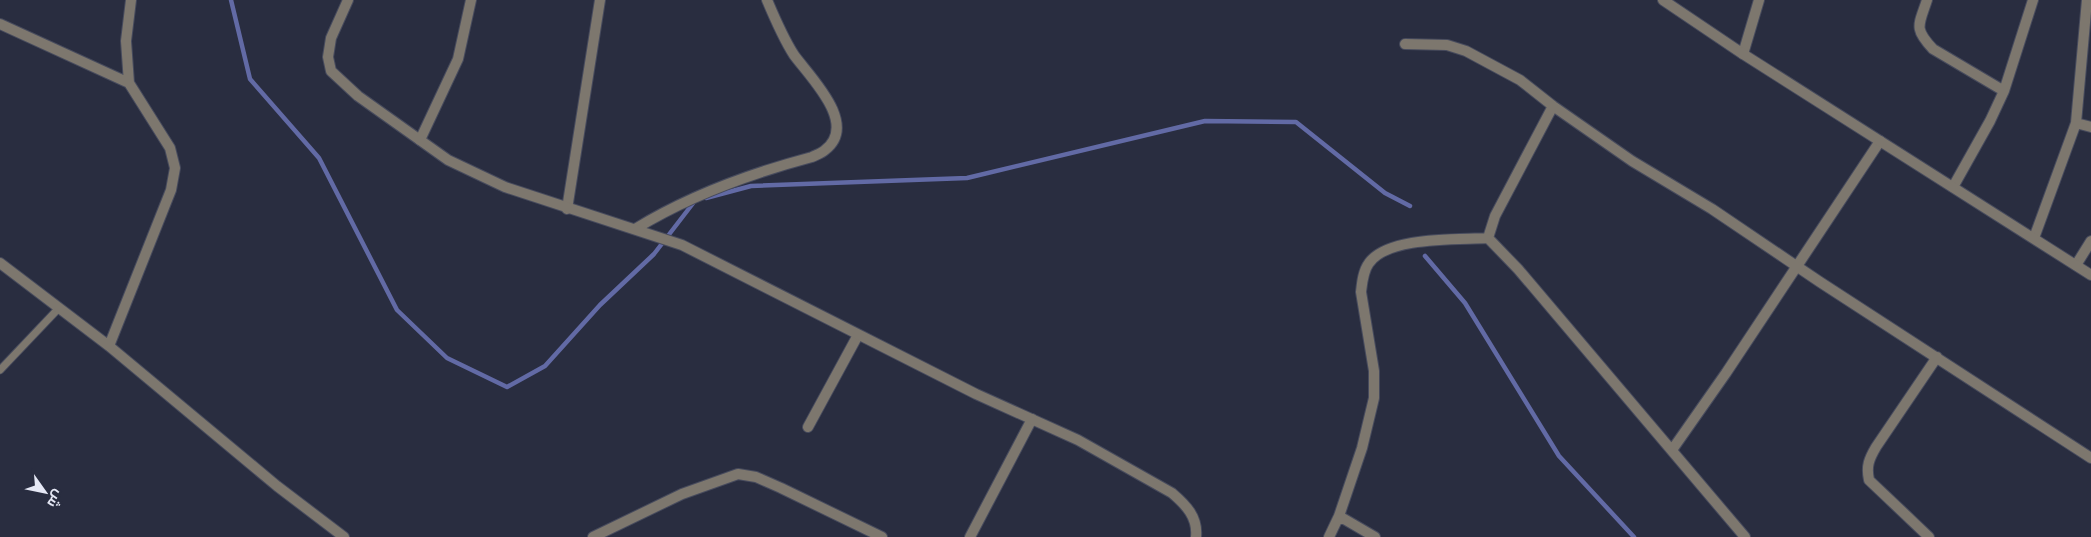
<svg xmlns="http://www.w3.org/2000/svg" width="2091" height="537" viewBox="0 0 2091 537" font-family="'Open Sans',Cairo,sans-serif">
  <rect width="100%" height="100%" fill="#292d40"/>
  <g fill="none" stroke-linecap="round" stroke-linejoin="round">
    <path stroke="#626aa5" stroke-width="4.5" d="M231 0 250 79 319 158 397 310 447 358 507 387 545 366 600 305 654 254 694 202
      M706 198 751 186 967 178 1205 121 1296 122 1385 193 1410 206
      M1425 256 1465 303 1559 456 1634 537"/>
    <defs>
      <path id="service" d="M0 370 58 309"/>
      <path id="minor" d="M1927 0C1919 25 1913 28 1933 49L2004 91
        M0 24 129 83 170 148 175 168 171 190 109 346
        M1405 44 1447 45 1466 51 1520 80 1553 106 1632 161 1712 209 1820 282 2091 458
        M1743 54 1759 0
        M129 83 126 41 131 0
        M2076 123 2091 127
        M420 140 458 59 471 0
        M1953 187 1990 121 2004 91 2033 0
        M567 209 600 0
        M635 229C687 197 752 173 812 157 816 155 822 153 825 150 859 124 810 77 794 55 783 38 775 19 767 0
        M1488 238 1495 216 1553 106
        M2034 238 2076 123 2087 0
        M0 263 109 346 277 486 344 537
        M2076 265 2091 241
        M808 427 858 335
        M1672 450 1726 373 1880 141
        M1339 516 1375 537
        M593 537 682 494 738 474 756 477 781 488 882 537
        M970 537 1032 419
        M1329 537 1339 516 1362 448 1374 398V371L1361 292C1362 283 1363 271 1369 263 1388 236 1458 240 1488 238L1518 269 1745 537
        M1929 537 1869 480C1866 466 1869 459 1876 447L1937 357"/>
      <path id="tertiary" d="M348 0 331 38 328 57 331 71 358 96 448 160 505 187 682 245 976 394 1078 440 1172 493C1186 505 1198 517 1196 537
        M1663 0 1743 54 2091 275"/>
    </defs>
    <use href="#service" stroke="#474b5d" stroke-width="9"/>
    <use href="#minor" stroke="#474b5d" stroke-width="12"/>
    <use href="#tertiary" stroke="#474b5d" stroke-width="12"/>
    <use href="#service" stroke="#7d776e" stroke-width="7"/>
    <use href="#minor" stroke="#7d776e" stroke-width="10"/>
    <use href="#tertiary" stroke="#7d776e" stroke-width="10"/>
  </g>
  <g transform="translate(45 492) rotate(123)" stroke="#292d40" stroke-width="4" paint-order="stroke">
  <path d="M0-4L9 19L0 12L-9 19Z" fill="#e5e8f5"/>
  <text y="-8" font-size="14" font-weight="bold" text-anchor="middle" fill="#e5e8f5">ش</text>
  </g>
</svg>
